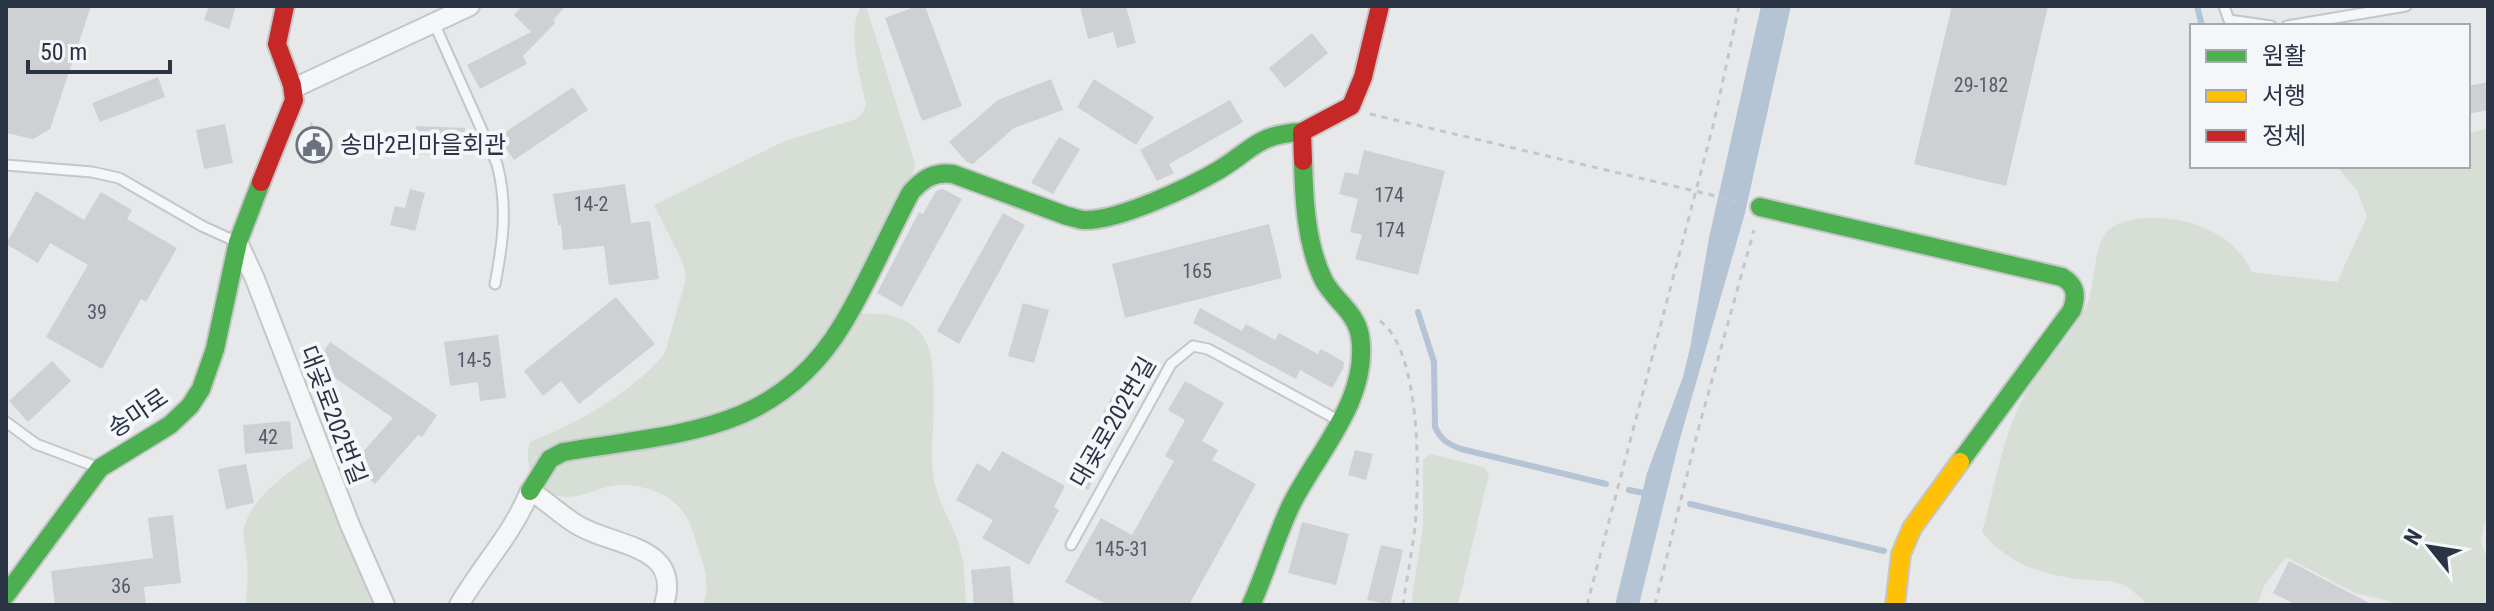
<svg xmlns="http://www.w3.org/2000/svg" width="2494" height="611" viewBox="0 0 2494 611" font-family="'Roboto Condensed','Noto Sans KR',sans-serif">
  <rect width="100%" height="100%" fill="#e6e8ea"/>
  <path fill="#d6ded6" d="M862 6H866L915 164 912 177 844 315C871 313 898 310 919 331 942 354 931 431 932 463 934 503 955 522 962 556 965 571 965 589 966 605H703C711 585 704 565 697 545 694 534 690 521 683 512 669 491 634 482 611 486 597 489 583 496 569 497 538 497 522 470 530 442 574 425 635 391 665 353L686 279 683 263 654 205 785 141 856 119 862 114 866 105C861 79 845 28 862 6Z
    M2488 129V505L2481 542 2488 562V605H2396L2386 600 2357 594 2286 557 2264 586 2257 605H2148C2141 599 2133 590 2124 585 2112 580 2099 581 2087 580 2045 576 2010 566 1982 532 1994 491 2001 443 2020 404 2037 369 2067 343 2085 309 2096 288 2092 243 2110 229 2129 214 2165 217 2187 222 2216 230 2239 245 2252 272L2337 282 2367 217 2357 190 2336 166H2468V133Z
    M1430 454 1484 467 1489 474 1458 605H1411L1423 526V460Z
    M313 456 373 605H245C248 590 248 575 247 560 246 550 242 539 244 528 252 496 288 472 313 456Z"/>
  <path fill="#b4c4d5" d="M1761 6H1791L1745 213 1679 442 1639 605H1615L1647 473 1683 377 1690 348 1709 238Z"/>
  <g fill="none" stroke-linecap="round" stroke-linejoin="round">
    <path stroke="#b4c4d5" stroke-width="6" d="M2197 6 2202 26
      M1418 312 1434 362 1435 427C1441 440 1448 444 1461 449L1606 484
      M1629 490 1649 494
      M1690 504 1884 551"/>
  </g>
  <path fill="#ced0d3" d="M6 6H91L50 129 33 139 6 133Z
    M209 6H236L229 29 204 20Z
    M522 6H566L551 22 554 20 555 23 523 56 527 64 480 89 467 65 531 32 514 15Z
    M917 6H925L962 106 922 121 885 18Z
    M1080 6H1126L1136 43 1117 48 1113 32 1088 39Z
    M1952 6H2048L2006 186 1914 164Z
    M1312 33 1328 53 1285 88 1269 68Z
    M158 77 165 97 100 122 92 103Z
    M1051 79 1063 110 1014 128 973 164 967 162 949 142 998 100Z
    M1094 79 1154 117 1136 145 1077 107Z
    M2488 82V110L2468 114V86Z
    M573 87 588 110 514 160 498 137Z
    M1230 100 1243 122 1169 164 1174 173 1157 181 1140 150Z
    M311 121 327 152 323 164 300 157Z
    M225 124 233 163 204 169 196 130Z
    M416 126 465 128 464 156 415 154Z
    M1059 137 1080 149 1053 194 1031 183Z
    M1364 150 1445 171 1418 275 1355 259 1362 235 1350 232 1358 199 1339 194 1345 172 1358 175Z
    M625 184 631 223 650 221 659 279 609 285 604 246 563 250 561 225H558L553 194Z
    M410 189 425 193 415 231 390 225 395 206 405 208Z
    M943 189 962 199 902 307 877 293 919 212 923 214 936 191Z
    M36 191 84 220 101 192 132 210 127 219 177 248 146 302 141 299 102 369 46 337 88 265 50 243 38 263 6 244Z
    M1003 213 1025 225 959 344 937 331Z
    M1269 224 1282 278 1125 318 1112 264Z
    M616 297 655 344 579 404 561 381 543 396 524 371Z
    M1023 303 1049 310 1034 363 1008 356Z
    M1200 308 1242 331 1246 324 1275 340 1279 333 1318 354 1321 349 1344 362 1343 369 1332 388 1300 370 1296 379 1193 323Z
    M498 335 506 398 480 401 478 382 450 386 444 342Z
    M330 342 437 415 422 437 418 435 375 484 352 464 393 418 315 364Z
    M52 361 71 381 28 422 9 401Z
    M1126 371 1146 382 1088 490 1067 479Z
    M1185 381 1224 403 1202 441 1218 450 1212 460 1256 484 1189 605H1108L1065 582 1101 518 1132 535 1174 461 1165 456 1185 420 1168 410Z
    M290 421 293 449 245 454 243 425Z
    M1355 450 1373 454 1366 480 1348 475Z
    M1002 451 1065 486 1054 507 1059 510 1029 565 982 538 993 520 956 500 977 463 990 471Z
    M246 464 254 503 226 509 218 469Z
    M173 515 181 583 144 587 146 605H55L51 571 153 558 148 518Z
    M1302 522 1349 534 1336 585 1288 573Z
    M1381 545 1403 550 1390 605 1367 600Z
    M2289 561 2373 605H2296L2273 593Z
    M1010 566 1014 605H974L971 570Z"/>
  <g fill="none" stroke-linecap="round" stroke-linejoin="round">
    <defs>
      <path id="lane" d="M2224 6 2229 20 2271 26
        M434 23 497 164C508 205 503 243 495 284
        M2287 26 2406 6
        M6 165 92 172 119 178 202 226 237 242
        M6 422 36 444 97 467
        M1071 545 1171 364 1193 346 1208 349 1336 419"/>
      <path id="street" d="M294 88 470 6
        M238 242 255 279 350 525 385 605
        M459 605C482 565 512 535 530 491 548 501 562 517 581 527 618 547 682 546 664 605"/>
      <path id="fast" d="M1760 207 2062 277C2076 285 2077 295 2072 310L1960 462
        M530 491 550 459 563 452C678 432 777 435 844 322 869 280 888 235 911 192 923 179 934 171 953 174L1067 216C1073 217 1079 220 1085 220 1118 221 1190 187 1219 170 1253 149 1258 134 1302 132
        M6 595 100 468 170 425 190 406 201 389 215 349 238 242 261 182
        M1251 605C1266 572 1276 536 1292 503 1318 452 1370 398 1360 336 1356 312 1335 301 1324 281 1306 245 1304 200 1303 161"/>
      <path id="slow" d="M1895 605 1901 554 1912 528 1960 462"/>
      <path id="jam" d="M1303 161 1302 132 1351 106 1363 77 1380 6
        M261 182 294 100 292 85 277 44 285 6"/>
    </defs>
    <use href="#lane" stroke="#c4c6c8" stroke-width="13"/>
    <use href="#street" stroke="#c4c6c8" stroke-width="22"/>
    <use href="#fast" stroke="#c4c6c8" stroke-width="22"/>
    <use href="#slow" stroke="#c4c6c8" stroke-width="22"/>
    <use href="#jam" stroke="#c4c6c8" stroke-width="22"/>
    <path stroke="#c5c6ca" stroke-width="3" stroke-dasharray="6 6" stroke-linecap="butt" d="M1370 114 1741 202
      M1380 321C1420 350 1419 467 1416 514 1414 544 1407 575 1403 605
      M1587 605 1714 122 1739 6
      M1655 605 1697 434 1754 230"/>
    <use href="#lane" stroke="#f5f6f7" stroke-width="9"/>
    <use href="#street" stroke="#f5f6f7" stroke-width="18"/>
    <use href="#fast" stroke="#4caf50" stroke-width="18"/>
    <use href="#slow" stroke="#ffc107" stroke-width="18"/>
    <use href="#jam" stroke="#c62828" stroke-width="18"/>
  </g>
  <defs>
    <symbol id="civic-ring" viewBox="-11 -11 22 22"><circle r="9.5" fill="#f4f6f9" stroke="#6c737f" stroke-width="1.5"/><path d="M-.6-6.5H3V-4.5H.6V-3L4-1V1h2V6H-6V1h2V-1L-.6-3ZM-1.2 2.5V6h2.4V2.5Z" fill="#6c737f"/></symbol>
  </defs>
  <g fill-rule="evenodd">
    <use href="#civic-ring" x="294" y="125" width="40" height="40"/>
  </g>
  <g text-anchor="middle" stroke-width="8" stroke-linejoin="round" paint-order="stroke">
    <g font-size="20" fill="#545c69">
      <text x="1981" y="92">29-182</text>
      <text x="1389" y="202">174</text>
      <text x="591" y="211">14-2</text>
      <text x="1390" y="237">174</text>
      <text x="1197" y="278">165</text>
      <text x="97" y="319">39</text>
      <text x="474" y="367">14-5</text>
      <text x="268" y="444">42</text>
      <text x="1122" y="556">145-31</text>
      <text x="121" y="593">36</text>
    </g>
    <g font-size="24" fill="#2b3445" stroke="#f4f6f9" text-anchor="start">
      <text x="340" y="153">송마2리마을회관</text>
    </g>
    <g font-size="24" fill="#2b3445" stroke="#f4f6f9">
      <text transform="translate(138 413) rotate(-34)" y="8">송마로</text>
      <text transform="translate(333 415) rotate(69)" y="8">대곶로202번길</text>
      <text transform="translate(1113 422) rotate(-60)" y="8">대곶로202번길</text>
    </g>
  </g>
  <rect width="2494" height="611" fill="none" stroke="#2b3445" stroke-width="16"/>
  <rect x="2190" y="24" width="280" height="144" fill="#f4f6f9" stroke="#a4a8b1" stroke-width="2"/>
  <rect x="2206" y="50" width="40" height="12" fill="#4caf50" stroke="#a4a8b1" stroke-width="2"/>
  <text x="2262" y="64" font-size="24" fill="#2b3445">원활</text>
  <rect x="2206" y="90" width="40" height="12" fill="#ffc107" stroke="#a4a8b1" stroke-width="2"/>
  <text x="2262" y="104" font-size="24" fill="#2b3445">서행</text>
  <rect x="2206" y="130" width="40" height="12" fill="#c62828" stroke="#a4a8b1" stroke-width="2"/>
  <text x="2262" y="144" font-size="24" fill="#2b3445">정체</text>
  <g transform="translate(2430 547) rotate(300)" stroke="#f4f6f9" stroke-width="6" paint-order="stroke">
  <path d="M0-6L14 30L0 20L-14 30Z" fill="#2b3445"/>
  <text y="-12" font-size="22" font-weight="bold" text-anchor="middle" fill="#2b3445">N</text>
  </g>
  <path d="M28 60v12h142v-12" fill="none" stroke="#2b3445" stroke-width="4"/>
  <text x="40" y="60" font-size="24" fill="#2b3445" stroke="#f4f6f9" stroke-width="6" paint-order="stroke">50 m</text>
</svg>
